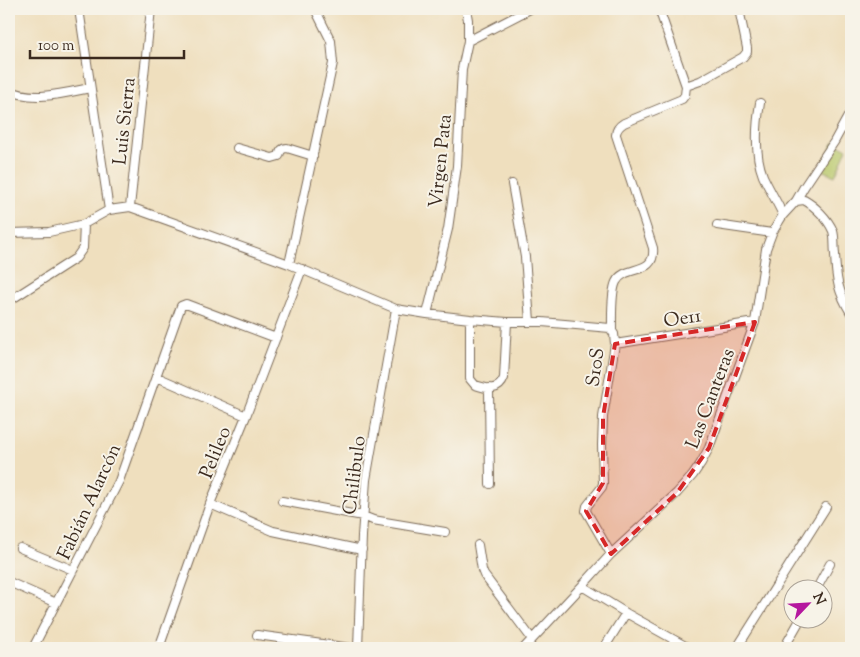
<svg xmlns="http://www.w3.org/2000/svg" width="860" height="657" viewBox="0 0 860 657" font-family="'Sorts Mill Goudy',serif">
  <rect width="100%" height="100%" fill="#f7f3e8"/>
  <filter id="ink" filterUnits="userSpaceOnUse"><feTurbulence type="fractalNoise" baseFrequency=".02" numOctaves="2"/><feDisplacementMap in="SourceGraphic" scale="10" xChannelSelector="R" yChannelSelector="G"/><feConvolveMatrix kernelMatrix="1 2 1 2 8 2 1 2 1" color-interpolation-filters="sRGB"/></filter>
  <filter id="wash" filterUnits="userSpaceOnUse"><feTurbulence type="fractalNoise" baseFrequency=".0096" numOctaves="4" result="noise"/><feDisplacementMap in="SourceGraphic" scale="20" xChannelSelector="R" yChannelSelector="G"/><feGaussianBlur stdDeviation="1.12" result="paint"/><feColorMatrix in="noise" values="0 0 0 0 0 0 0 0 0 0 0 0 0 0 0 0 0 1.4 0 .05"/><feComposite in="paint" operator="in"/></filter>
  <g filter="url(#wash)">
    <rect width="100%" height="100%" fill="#efdfbe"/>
    <path fill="#b8c769" stroke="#7a7844" d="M834 142 847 149 835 176 819 169Z"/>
  </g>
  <g filter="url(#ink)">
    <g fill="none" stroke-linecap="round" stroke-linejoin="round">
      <defs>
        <path id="street" d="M79 9 109 210
          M468 41 530 9
          M686 86 700 81 743 57 747 52V48L739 9
          M9 90C32 102 65 93 90 88
          M760 103C756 127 754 153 763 176 769 189 777 202 783 215
          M237 148 272 158 279 156C280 151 282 148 287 148L313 156
          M512 184 525 257 530 321
          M796 201 804 187 834 142 851 111
          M130 207 151 9
          M717 225 772 233
          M9 233 49 232 84 224 109 210 130 207 289 264 396 309 427 314 470 319 507 322H542L610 328 614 334 615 344 603 417 602 445 603 483 602 487 587 506 586 511 611 554
          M289 264 333 63 331 41 315 9
          M9 301 76 258 83 248 84 224
          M427 314 448 229 457 166 462 69 468 41V20L466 9
          M470 319V379L475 385C487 389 499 392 504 378L507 322
          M612 330C612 318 611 292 616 282 625 264 656 276 653 248L616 135C616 129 619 126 624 123L682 99 685 95 686 86 659 9
          M615 344 755 322
          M157 377 246 416
          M489 388 490 484
          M282 501 363 516 373 520 445 532
          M210 504 273 531 362 550
          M478 545 482 570 484 575 532 639
          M20 548 73 570
          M9 582 56 603
          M582 586 626 613 689 648
          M816 590 830 564
          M257 635 351 648
          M33 648 119 481 181 306 186 304 276 338
          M159 648 210 504 246 416 302 269
          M358 648 362 536 366 480 396 309
          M524 648 582 586 611 554 677 493 693 475 701 463 709 448 755 322 766 249 772 233 783 215 796 201 804 200C815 206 828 219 833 231 835 237 834 247 835 254 836 279 838 292 851 313
          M604 648 626 613
          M737 648 826 507
          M784 648 800 620"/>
      </defs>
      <use href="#street" stroke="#7a6956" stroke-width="10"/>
      <use href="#street" stroke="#fff" stroke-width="8"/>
    </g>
  </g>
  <path fill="#d62828" fill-opacity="0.2" stroke="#d62828" stroke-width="4" stroke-dasharray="10 6" stroke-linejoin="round" d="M755 322 709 448 677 493 611 554 586 511 603 483V417L615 344Z"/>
  <g text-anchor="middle" stroke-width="4" stroke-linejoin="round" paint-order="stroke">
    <g font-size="19" fill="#3b2a1e" stroke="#f7f3e8">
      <text transform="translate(123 121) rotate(-84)" y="7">Luis Sierra</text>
      <text transform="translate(439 161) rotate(-84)" y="7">Virgen Pata</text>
      <text transform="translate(682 317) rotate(-9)" y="7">Oe11</text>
      <text transform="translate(594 367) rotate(-82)" y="7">S10S</text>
      <text transform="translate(709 398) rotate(-69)" y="7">Las Canteras</text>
      <text transform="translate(214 452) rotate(-68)" y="7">Pelileo</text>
      <text transform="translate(353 475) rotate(-83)" y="7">Chilibulo</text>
      <text transform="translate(88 501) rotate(-65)" y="7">Fabián Alarcón</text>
    </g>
  </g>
  <rect width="860" height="657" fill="none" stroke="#f7f3e8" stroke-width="30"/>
  <g transform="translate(808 604) rotate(65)"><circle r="24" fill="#f7f3e8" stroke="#aca397"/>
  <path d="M0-4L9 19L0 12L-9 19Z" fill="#b5179e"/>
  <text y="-8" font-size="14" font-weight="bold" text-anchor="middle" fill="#3b2a1e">N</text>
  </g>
  <path d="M30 50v8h154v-8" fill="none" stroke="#3b2a1e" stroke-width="2.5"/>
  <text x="38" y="50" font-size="15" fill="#3b2a1e" stroke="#f7f3e8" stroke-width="4" paint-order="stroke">100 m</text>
</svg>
